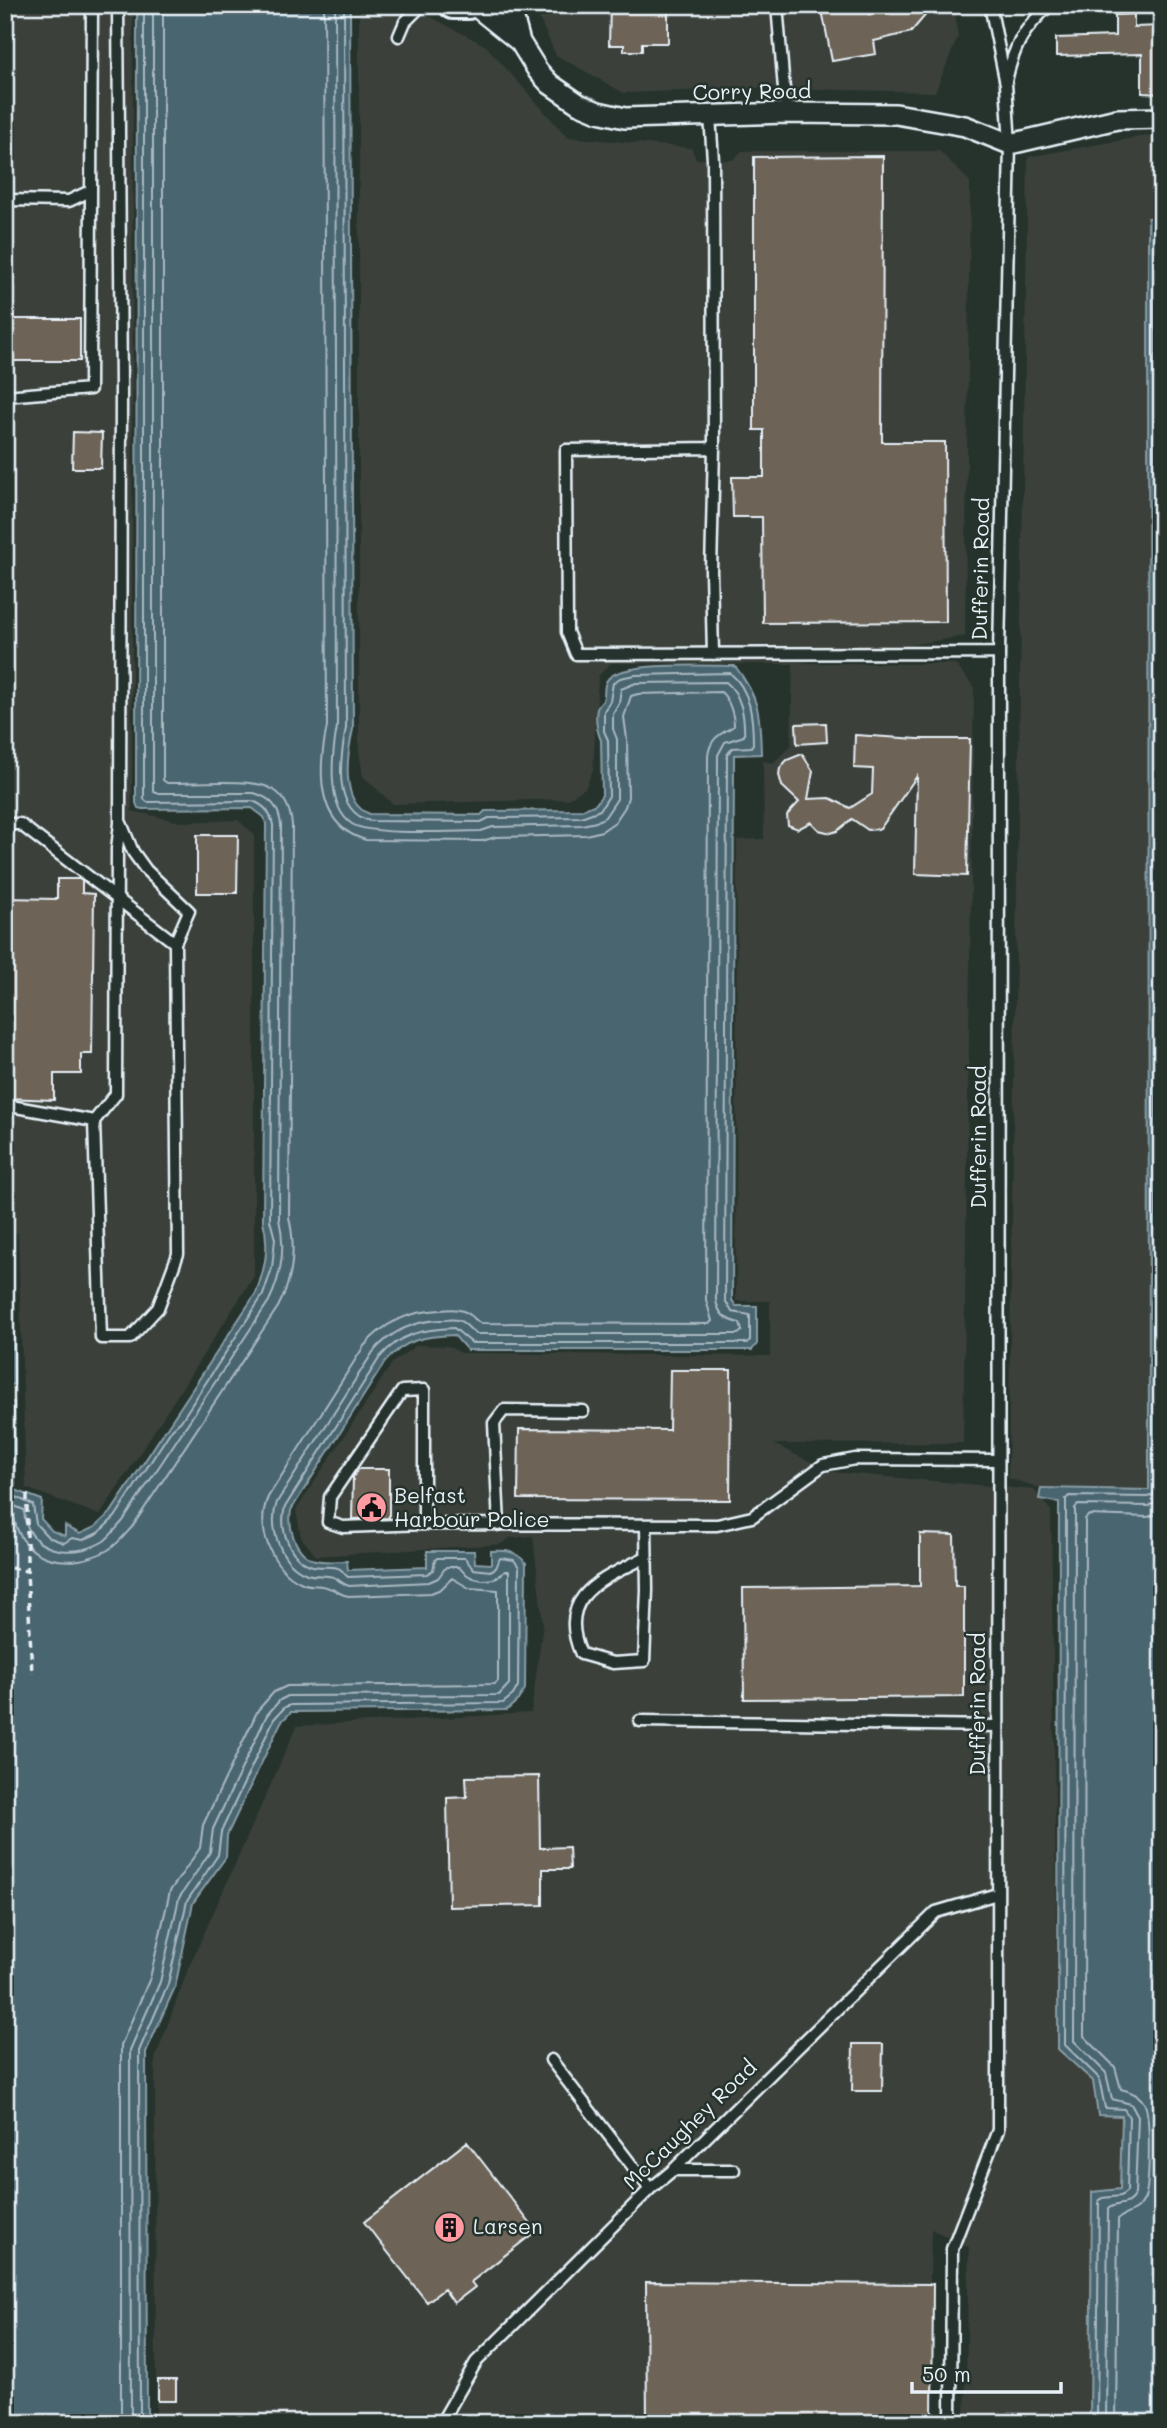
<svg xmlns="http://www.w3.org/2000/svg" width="1167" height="2428" viewBox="0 0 1167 2428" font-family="Mali,sans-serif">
  <rect width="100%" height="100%" fill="#26332d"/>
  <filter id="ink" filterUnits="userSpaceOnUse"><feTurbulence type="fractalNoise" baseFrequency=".0143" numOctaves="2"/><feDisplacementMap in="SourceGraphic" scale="14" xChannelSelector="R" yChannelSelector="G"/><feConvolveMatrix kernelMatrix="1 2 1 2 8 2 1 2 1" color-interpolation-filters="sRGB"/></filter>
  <g filter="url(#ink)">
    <path fill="#3b413a" d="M5 5H133L132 811 181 822 238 820 254 834V1276L100 1515 26 1488 18 1233H5Z
      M359 5H408L486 46 567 137 691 148 696 159 715 160H733L742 151H939L970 182 965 636 799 663 955 664 974 687 963 1443 773 1444 832 1472 1034 1490 1051 1511 1058 2049 1093 2082 1098 2115 1122 2116 1121 2189 1092 2192 1090 2423H965L969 2247 931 2229 927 2423H156L155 2059 189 1967 297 1726 531 1713 543 1624 533 1536 510 1538 501 1544 316 1556 301 1537 296 1510 393 1362 417 1345 448 1346 461 1353 770 1356V1301H736L737 840 764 839 763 761 773 763 791 746 793 664 611 663 598 676 593 770 585 788 568 799 393 804 363 776 359 751Z
      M533 5H954L958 37 935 92 760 88 624 93 556 55Z
      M1145 136H1162V218L1148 219 1149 1490 1041 1488 1008 1478 1028 157Z"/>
    <path fill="#4a6570" stroke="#899da6" stroke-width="2" d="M137 5H350L353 729C347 755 340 804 370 814L481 815 485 811 582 810 596 804 602 795 601 740C597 732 595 718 597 709 598 705 602 703 603 700 606 692 602 686 608 679 623 661 709 666 735 666 760 698 760 715 761 754L734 755 732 1300 736 1306H757V1344L752 1350H467L454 1335C425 1336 405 1339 385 1362L291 1510C288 1527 294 1551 312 1559 322 1563 336 1561 347 1561L348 1570 427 1567V1551H474L475 1563 491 1564V1551C507 1550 516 1551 526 1563L525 1689 518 1700 507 1710 291 1712 281 1722 227 1835 226 1857 193 1903 175 1987 146 2052 147 2423H5V1402H14L15 1490 42 1500 41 1519 52 1531 65 1536V1526L80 1534 95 1527 111 1512 256 1293C265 1268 270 1247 263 1221L266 824 264 817 252 808 142 809 138 808 136 803Z
      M1148 218H1162V2423H1090L1092 2192 1120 2189 1122 2116 1098 2115 1093 2081 1058 2049 1059 1502 1039 1499 1041 1488 1149 1490Z
      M5 1237H12L14 1384 5 1386Z"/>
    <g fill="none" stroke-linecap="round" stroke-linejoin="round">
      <path stroke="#a9b9c2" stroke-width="2" d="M5 1271V1379
        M5 1409 7 1412 10 1494 33 1505 36 1524 48 1537 64 1543 72 1538 83 1540 98 1533 115 1517 172 1429 181 1421 263 1295 272 1268 275 1239 270 1220 273 825C270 812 265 806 253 801L147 802 144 799V5
        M5 1502 24 1510C25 1515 24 1521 27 1526 40 1556 80 1556 104 1541 111 1536 117 1527 123 1521L269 1301C282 1274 286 1248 279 1219L281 825C279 807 271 798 254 793H156L153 790V5
        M5 1514 14 1518C23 1564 72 1570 108 1550 117 1545 125 1535 132 1527L278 1307C293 1279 296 1248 289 1217L292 825C288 782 257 782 222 782 204 782 185 783 167 783L163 780V5
        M121 2423V2045L150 1978 170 1891 200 1848 203 1825 258 1710 274 1692 287 1686 495 1684 498 1681V1590L469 1588 452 1578 441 1589 431 1593 349 1596C340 1595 337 1590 329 1588 321 1584 310 1587 302 1583 271 1569 255 1527 268 1497L364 1346C384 1322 410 1311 441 1310 448 1309 456 1308 463 1311 470 1313 474 1319 480 1323L709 1324 712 1321 706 1300 708 756C710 738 720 734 734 726 734 715 729 699 721 692L638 694 631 696 624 717 627 739 628 797 625 807 615 822 602 831 586 835 496 837 482 841 366 840C315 826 318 769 327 726L324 5
        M131 2423 130 2050 160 1982 179 1898 210 1852 213 1829 267 1715 280 1700 288 1696 499 1695 509 1684V1571H505C492 1585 470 1582 459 1567H446L438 1578 429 1582 349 1586C342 1584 341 1581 335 1578 328 1574 316 1577 307 1574 280 1564 268 1527 277 1502L373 1352C391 1331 414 1321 441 1320 447 1320 453 1319 458 1320 465 1322 470 1330 476 1334H738L742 1331 740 1323C727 1321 718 1314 716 1300L718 755 725 742 744 736C745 717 741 694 726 682L636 683 621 689 619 703 613 714V729L617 739V799L605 817 596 822 582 825 493 827 481 831C455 831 371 836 352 824 326 807 332 754 337 727L335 5
        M140 2423 139 2051 168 1984 187 1901 218 1855 221 1832 274 1719 285 1707 291 1705 503 1703 513 1695 518 1686 519 1567 514 1560 500 1558 496 1568 490 1571 473 1569 465 1558H437L435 1560 433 1570 427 1574 348 1577C345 1575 343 1571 340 1569 335 1565 320 1568 313 1566 289 1560 279 1528 285 1507L380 1357C401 1333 423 1329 454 1328L472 1343H747L750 1340V1315L732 1312 725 1300 727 755 732 748 751 747 753 744C753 719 751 690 730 673L635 675 620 678 613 683 610 701 604 711V731L608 740 609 796 600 810 581 817 489 818 481 822 370 821C332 810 340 759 346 728L344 5
        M1097 2423 1099 2201 1102 2198 1121 2196 1127 2191 1129 2117 1124 2109 1105 2108 1099 2078 1065 2045 1066 1499 1069 1496 1148 1497 1153 1495 1156 1489 1155 229 1157 226 1162 225
        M1106 2423 1108 2209C1117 2201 1127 2209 1135 2194L1138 2117 1131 2104 1112 2099 1106 2073 1074 2041 1075 1508 1078 1505 1149 1506 1162 1498
        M1116 2423 1118 2219C1127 2212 1138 2212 1144 2200 1150 2189 1151 2113 1144 2103 1139 2094 1130 2091 1121 2089L1115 2067 1084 2036 1085 1519 1089 1515 1148 1517 1162 1512"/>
    </g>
    <path fill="#6d6357" stroke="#e8f1f8" stroke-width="2" d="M610 5H668V43H642V51H624V45H609Z
      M821 5H868L869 14 893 5H934L911 32 874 41 876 54 832 61Z
      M1134 14V27L1160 26V94L1142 93V54L1056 56V38L1115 36V15Z
      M883 156 882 442H945L946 622 763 623 762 517H733L732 477H764V430H754V157Z
      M5 319H80V361H5Z
      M73 432 102 433 101 468H72Z
      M826 723 827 742 797 744 796 724Z
      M855 735 918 739H970L967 876 915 874 917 776 880 829 868 830 852 819 837 831 831 833 819 830 811 822 798 829 788 825 787 815 799 802 782 786 779 775 780 768 787 760 802 754 813 771 808 799 830 798 850 808 872 794 873 769 854 768Z
      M197 835H238L237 893H197Z
      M57 879H79L82 881V893L94 894 92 1054H81V1074H54V1100L6 1098 5 898 57 899Z
      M670 1370H731L730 1500 518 1499 519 1429 669 1430Z
      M358 1469H389V1518L352 1519 353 1477Z
      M920 1534 954 1535 955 1586H964V1697L744 1699 743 1588 920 1586Z
      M539 1776 540 1848 569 1847 570 1869H543V1905L449 1907 447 1798 467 1797 466 1777Z
      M853 2044H883L882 2091H852Z
      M467 2142 536 2231 471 2282 475 2287 454 2303 444 2289 427 2302 364 2222Z
      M646 2282 933 2284 932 2423H647Z
      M158 2380H176V2401H158Z"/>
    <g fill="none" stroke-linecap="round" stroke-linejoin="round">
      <defs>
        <path id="lane" d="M777 5 786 113
          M399 36 405 22 422 5
          M1006 81C1014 46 1023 29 1050 5
          M710 116 713 160 714 448 566 450 567 632 576 654 999 653
          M5 200 69 201 90 191
          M5 396 90 389 92 5
          M713 654 711 571 714 448
          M121 823 133 852 146 870 189 911 175 943
          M5 824H20L175 943 178 1254 158 1308 130 1338H101L94 1121 116 1094 117 849 120 823 121 389 118 5
          M5 1105 94 1121
          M424 1524V1390L402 1391 330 1497 328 1522 343 1527 424 1524 717 1525 752 1517 823 1465 855 1459 998 1460
          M499 1525 494 1423 504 1410 583 1411
          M646 1525 647 1590 644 1661 613 1663 581 1654C555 1594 604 1579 646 1557
          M640 1721 997 1726
          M551 2060 650 2189
          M673 2170H734
          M441 2423 476 2362 650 2189 673 2170 936 1912 997 1894
          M951 2423 952 2249 998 2130 999 653 1010 144 1006 84 990 5"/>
        <path id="street" d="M474 5 520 42
          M510 5 520 42 538 71 550 84 579 104 598 112 625 118 786 113 896 114 965 126 1010 144 1117 119 1162 118"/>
        <path id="secondary" d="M453 5H468"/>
      </defs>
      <use href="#lane" stroke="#e8f1f8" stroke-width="15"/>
      <use href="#street" stroke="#e8f1f8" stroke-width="24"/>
      <use href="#secondary" stroke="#e8f1f8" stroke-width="32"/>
      <path stroke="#e8f1f8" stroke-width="3.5" stroke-dasharray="7 5" stroke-linecap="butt" d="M27 1494V1571L32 1674
        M11 1568 27 1571"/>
      <use href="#lane" stroke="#26332d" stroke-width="10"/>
      <use href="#street" stroke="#26332d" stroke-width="19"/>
      <use href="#secondary" stroke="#26332d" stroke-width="26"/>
    </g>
  </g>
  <defs>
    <symbol id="civic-disc" viewBox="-11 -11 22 22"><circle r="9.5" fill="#ff9aa2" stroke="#26332d"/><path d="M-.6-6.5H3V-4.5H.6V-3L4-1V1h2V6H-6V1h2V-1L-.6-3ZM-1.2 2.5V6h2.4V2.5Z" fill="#111"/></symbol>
    <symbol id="building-disc" viewBox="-11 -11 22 22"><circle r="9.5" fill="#ff9aa2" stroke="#26332d"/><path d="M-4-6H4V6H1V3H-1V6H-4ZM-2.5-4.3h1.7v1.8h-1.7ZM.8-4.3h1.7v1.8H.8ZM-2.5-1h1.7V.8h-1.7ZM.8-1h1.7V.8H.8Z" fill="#111"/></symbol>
  </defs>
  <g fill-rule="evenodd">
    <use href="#civic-disc" x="354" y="1490" width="35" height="35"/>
    <use href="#building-disc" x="432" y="2210" width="35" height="35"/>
  </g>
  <g text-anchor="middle" stroke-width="5" stroke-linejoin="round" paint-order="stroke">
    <g font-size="21" fill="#e8f1f8" stroke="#26332d">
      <text transform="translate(752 92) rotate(-1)" y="7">Corry Road</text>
      <text transform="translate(981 569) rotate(-89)" y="7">Dufferin Road</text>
      <text transform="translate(979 1137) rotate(-90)" y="7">Dufferin Road</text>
      <text transform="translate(978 1704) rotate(-90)" y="7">Dufferin Road</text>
      <text transform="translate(690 2125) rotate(-44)" y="7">McCaughey Road</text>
    </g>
    <g font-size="21" fill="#e8f1f8" stroke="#26332d" text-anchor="start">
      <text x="394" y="1503">Belfast<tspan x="394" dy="24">Harbour Police</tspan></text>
      <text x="473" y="2234">Larsen</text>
    </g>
  </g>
  <rect width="1167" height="2428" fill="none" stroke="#26332d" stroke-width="28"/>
  <rect x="14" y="14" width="1139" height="2400" fill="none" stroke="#e8f1f8" stroke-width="2.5" filter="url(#ink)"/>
  <path d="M912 2382v10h149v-10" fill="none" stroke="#e8f1f8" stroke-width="3.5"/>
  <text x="922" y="2382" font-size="21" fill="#e8f1f8" stroke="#26332d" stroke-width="5" paint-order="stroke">50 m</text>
</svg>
